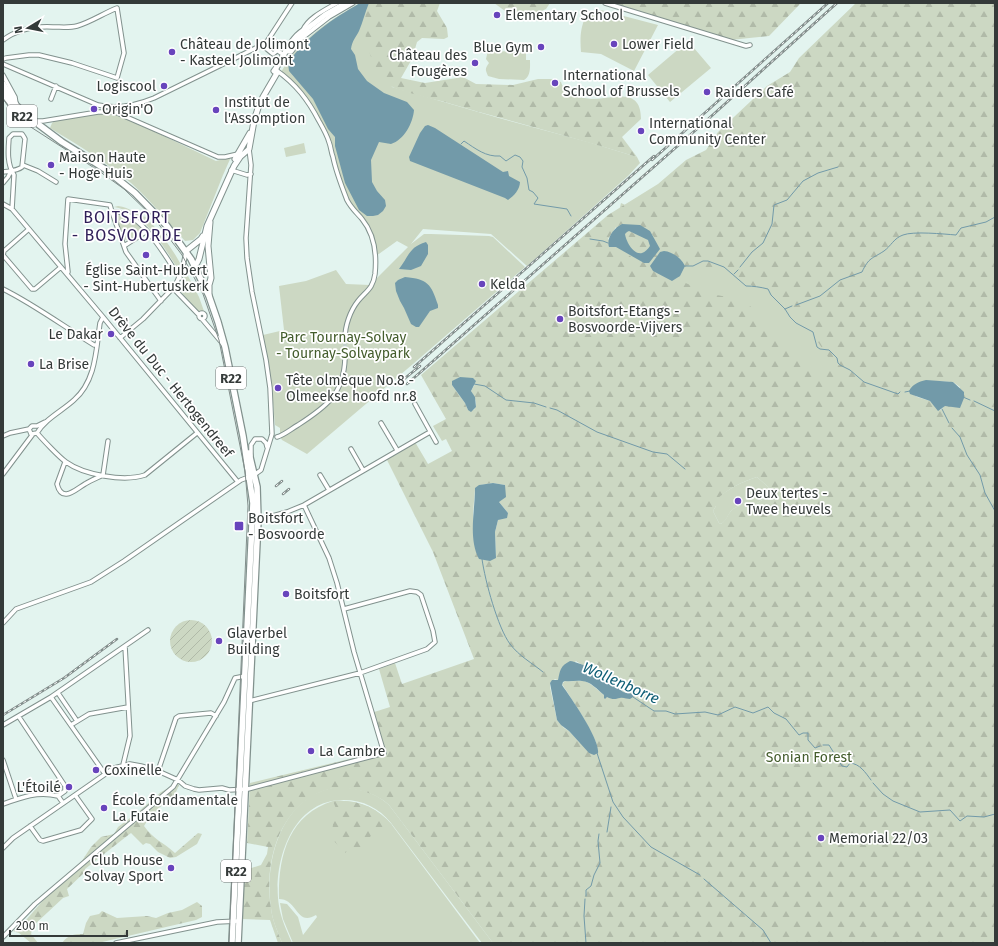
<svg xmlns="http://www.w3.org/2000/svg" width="998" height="946" viewBox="0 0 998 946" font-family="'Fira Sans',sans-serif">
  <defs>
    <pattern id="forest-firs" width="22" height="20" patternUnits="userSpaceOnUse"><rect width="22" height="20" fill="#ccd8c3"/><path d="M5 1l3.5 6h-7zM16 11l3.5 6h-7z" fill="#b0baa8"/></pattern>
    <pattern id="garden-furrows" width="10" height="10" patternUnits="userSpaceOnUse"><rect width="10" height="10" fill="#ccd8c3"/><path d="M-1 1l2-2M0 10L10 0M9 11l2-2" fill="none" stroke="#b0baa8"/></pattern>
  </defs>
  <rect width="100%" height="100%" fill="#e3f4ef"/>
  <path fill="#ccd8c3" d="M360 3H370L392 87 499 118 588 142 637 157 640 163 628 176 527 266 491 234 423 229 411 244 424 234H431L489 236 493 237 525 267 413 364 307 454 282 440 280 437V428L275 425 271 380 263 335 284 330 279 286 306 281 336 270 346 284 370 285 408 247 397 241 376 256C376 224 358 221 347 197 339 179 337 160 331 141 329 135 325 130 322 125 311 103 301 87 281 72 285 66 289 59 293 54 311 32 335 17 360 3Z
    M601 10 658 25 634 71 601 54 581 52C580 39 580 28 586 16Z
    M688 41 711 68 670 102 648 75Z
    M488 50 526 53V60H530C530 67 531 76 524 80L499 79 488 76C485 69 485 69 489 63L486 59Z
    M101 112 116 113 216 161 231 157 223 175 200 233 193 240 185 241C167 221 151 201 131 183 106 162 78 145 50 128L52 123 57 119Z
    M304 143 306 153 286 157 284 148Z
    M621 203 735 256 895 404 559 266 617 244 616 224Z
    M118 206C130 207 138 216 146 217 159 232 171 246 180 263L178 269C163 246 145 212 114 207Z
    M119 214C128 215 135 222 141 228V231L128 241 124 239 117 220 118 216Z
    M188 276 199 297 205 314 203 311H197V310L180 291 181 289 179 288 183 278Z
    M757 477 775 493 771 497 764 499 757 503 741 504 740 506C726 510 730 519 721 524L719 523 713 511 716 506 715 500C728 489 741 482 757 477Z
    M338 787C357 788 375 792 389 805L493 943H482L391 823C379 808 363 800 344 800 292 799 272 863 279 906 281 919 287 931 292 943H282C278 932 272 920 271 908 264 860 282 794 338 787Z
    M333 801C357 799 377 807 392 825L480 943H293L283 919 280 903 287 904 298 917 303 935 317 917 316 915C296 927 298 899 279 899 278 857 288 815 333 801Z"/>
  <path fill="url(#forest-firs)" fill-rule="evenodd" d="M369 3H440L437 11 447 28 448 37 444 39 422 38 417 42 412 59 401 78 425 83 463 77 476 84 513 85 538 79H553L561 82 566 95C574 96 582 98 591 99 613 99 641 86 641 119L622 137 637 157C572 137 506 120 441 101 432 99 396 90 391 86 370 69 358 28 369 3Z
    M494 3H550L546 9 535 14 520 16 505 11Z
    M611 3H801L769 36 730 40Z
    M856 3H995V943H493L389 805C376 793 359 789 342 788 328 787 316 793 305 801 274 825 265 871 271 908 272 920 278 932 282 943H278L270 920 242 919 245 870 261 865 267 854 268 847 247 843 250 783 382 751 371 713 390 707 379 669 395 663 402 684 474 659 433 552 386 458 415 442 428 464 452 451 446 439 442 441 433 426 446 419 421 375 608 215 658 184 686 160 706 150 718 132 767 86 790 72 799 58ZM622 224C633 224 648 226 654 237 656 241 657 245 660 249L636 260 616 247 608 239 616 227ZM673 255 681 259 685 265 666 279 653 271 650 266ZM690 265C701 271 710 271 722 270L729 280 735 282 748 283 756 288 766 291 783 304 790 315 812 333 838 372 826 367H813L801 361 783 340 761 322 759 315 744 300 711 294 681 281 686 266ZM460 377 475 384 471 391C474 397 479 403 474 410H468L465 403 452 385V382ZM935 381 953 382 960 387 954 407 945 405 941 410 930 401 914 396ZM757 477 775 493 771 497 764 499 757 503 741 504 740 506C727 509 729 519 721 524L719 523 713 511 716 506V500C728 489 741 482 757 477ZM493 483 505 485 499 502 508 513 498 520 495 532 496 558 474 543 473 513 475 489 480 485ZM576 661C589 670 606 674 618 685 621 688 621 692 626 693L607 697C599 692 593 684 584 681 579 680 570 682 565 681L562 684 583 717 596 742 580 743 569 731 564 728 557 720 550 687V683L555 679 558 680 559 677Z
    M629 231 648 240 650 246C648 249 645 252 642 253 633 255 626 241 625 234L627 232Z
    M178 783 179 785 176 792 175 804 165 802 149 818 144 826C154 840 163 842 175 853L198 833 202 834 197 844 176 857 170 858 158 852 150 844 146 843 143 845 131 833 127 836 85 869V872L67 889 69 896 63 898 33 926 31 934 38 943H31L19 933 13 931 27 919 51 891 76 870 91 847 101 837 114 834 118 827 138 812 161 792Z
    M333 801C357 799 377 807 392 825 378 824 368 840 359 849L351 848 345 853 334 841 332 833 333 824 337 811Z
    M197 902 202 906V917L196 920 98 943H62C68 935 73 934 83 934L86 923 90 916 99 914 102 911 117 918 147 916 156 918 168 913 182 910Z"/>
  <path fill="url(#garden-furrows)" d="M170 641a21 21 0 1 1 42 0a21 21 0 1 1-42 0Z"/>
  <path fill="#729aa9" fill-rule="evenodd" d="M360 3H369C365 12 363 22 359 31 356 37 352 41 351 49L355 55 358 69 367 81 384 93 407 102 414 110C413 123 404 140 391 144L379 142 371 160 372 182 377 191 385 200 386 206 383 211 378 215 373 216H367L359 210 345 183 335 146V137L328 129 313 99 289 71 288 63C308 35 331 20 360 3Z
    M428 125 435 128 503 172 508 171 509 176 520 182C520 189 514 196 508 200L505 198 410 161 409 157 420 133 425 126Z
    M622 224 640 225 650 231 660 249 649 263H644L616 247H609C606 238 614 228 622 224ZM629 231 648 240 650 246C648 249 645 252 642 253 633 255 626 241 625 234L627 232Z
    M426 242 428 245V254L421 266 411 270 399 269C409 256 409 247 426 242Z
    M664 251C673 252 681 258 685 266L680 276 672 281 653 271 650 266 660 252Z
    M405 277C428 279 431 284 438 305V308L430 311 419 327H416L411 324 404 308 400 301 396 291 395 283 398 280Z
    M460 377 473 378 476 381 471 391 475 397 476 407 471 412 468 410 465 403 452 385V381Z
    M926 380 953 382 964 392V398L960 408 945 406 938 411 930 401 910 394 909 391C913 384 918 382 926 380Z
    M493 483 505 485 506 497 499 502 508 513 507 518 498 520 495 532 496 558 490 561 479 559C468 538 475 512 475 488L479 485Z
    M570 661C580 662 610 677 617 684 619 686 621 690 623 692L633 694V697L630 699C627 699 623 697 620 698 615 699 613 700 607 697L605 699 604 698V695C598 690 590 681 582 681 576 680 571 682 565 681L563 682 562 685C571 698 600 739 598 753L594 755 589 753 569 731 561 725 557 720 550 683 552 680H558C560 671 560 666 570 661Z"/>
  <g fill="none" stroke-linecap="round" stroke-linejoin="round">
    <path stroke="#729aa9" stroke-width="1" d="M461 144 464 141C476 149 486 157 500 156L506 161 515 155 520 157 523 161 522 167 527 178 529 190 533 192 538 198 534 204 567 209 571 216
      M590 239 603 241 608 243
      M685 266H693L703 261H708L724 267 746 286C753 286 760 287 768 289L771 295 785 309 790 317 796 323 813 332 817 347 820 349 829 350 837 358 838 363 840 365 850 370 864 382 898 394 900 392
      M740 267 752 252 763 243 772 224 774 205 787 200 803 181 818 173 838 167
      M734 274 738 270
      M796 305 820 296 840 280 862 272C869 257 872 259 884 251 891 246 894 238 903 235 913 231 944 234 956 235L961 228 986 222 995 217
      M785 309 792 306
      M474 384 485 386 506 400 534 403 546 407
      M905 392 910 391
      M963 397 970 400
      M974 401 995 411
      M550 408 557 410 597 432 653 452 667 454 685 469
      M942 409 949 423
      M952 428 960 437 967 455 980 475 985 493 995 511
      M482 559C485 581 498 628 510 644 519 656 532 663 543 672
      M633 697 654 711H666L675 714 705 712 718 715 735 707 753 713 768 707 774 713 786 719 799 735 803 733H808V740L815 748 820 746
      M823 745H829L842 766 847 767 850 763C860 764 865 772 871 780
      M597 753 613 802 623 817 651 847 700 875
      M873 783 883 794 893 801 920 812 950 810 960 821 967 816 984 817 995 814
      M607 832 611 807
      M704 879 763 930 771 943
      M586 896V890L591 886 594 875 600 863 598 841 599 834
      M585 899 584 916 586 943"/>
    <path stroke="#c0cfcb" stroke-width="3.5" stroke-dasharray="3.5 2" stroke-linecap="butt" d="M345 338V358"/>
    <defs>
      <path id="street" d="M605 3 746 46 750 45
        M303 30C308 18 325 10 337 3
        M270 38 287 51
        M302 38 329 17 353 3
        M3 40C18 29 35 26 53 27 61 27 70 28 77 26 91 22 104 13 117 8L124 53 117 78 72 63 39 55H29L6 58 3 59
        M266 43 284 55
        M262 45 273 54 278 50
        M3 64 98 105C116 109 137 105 154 98L266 43 292 3
        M276 70C296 84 308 100 319 121 323 128 327 135 329 142 331 147 331 152 333 157 336 172 342 187 347 200 351 208 357 213 362 219 375 235 377 254 375 274 373 289 366 291 358 301 350 311 345 326 345 338
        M3 75 15 97 16 104
        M51 99 56 86
        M35 121H43L98 112H115L218 157H225L238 154
        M249 149 251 165 246 238 247 258 252 292 266 360 270 388 272 434 261 470 254 475
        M23 165 38 171 56 182
        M231 170 247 175 251 174
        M3 172C9 171 17 171 22 167L25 139 24 137 22 134H13L9 138C8 151 7 164 14 175L12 209
        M3 183 8 177 11 171
        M3 204 12 209 103 317 238 482
        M29 229 4 251 3 255 32 289H35L61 267
        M124 246 147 231
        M67 274 68 272 65 244 68 199 110 205 112 212
        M173 288 199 315
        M3 289C35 305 63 326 94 345H96
        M161 301 126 252 112 212C141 209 166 258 180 278
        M199 316a3 3 0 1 1 6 0a3 3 0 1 1-6 0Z
        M202 319 223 344
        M120 338 143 319 173 288C181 277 184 265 186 251
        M415 404 436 442
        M381 423 397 450
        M29 429 31 434 37 433C45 419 62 411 74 400 96 381 96 350 100 323L103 317
        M29 429 32 426H37L45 422
        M37 433C43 440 59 457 66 462 84 475 124 482 145 475L197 433
        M3 436 10 433 29 429
        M277 437C284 435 291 429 298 425 326 407 344 394 345 358
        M351 449 363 470
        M251 456V445L255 439H262L266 443 267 447
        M65 462 57 484C62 504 76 489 85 484 91 480 97 478 103 475L108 441
        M3 474 33 434
        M320 475 329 490
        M258 520 287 512 304 505 430 432
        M3 623 16 609 91 582 124 561 241 480 249 477
        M58 693 77 721
        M51 697 105 774
        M249 701 360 673 427 649 435 642 433 631 421 595 417 592 410 591 344 609
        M19 717 65 786V791L58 796
        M3 725 51 697 148 630
        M71 725 89 714 128 707
        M3 760 16 799
        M123 765 130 736 125 646
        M158 771 176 718 179 716 211 713 216 716
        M3 804C22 797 38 791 58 796L63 803
        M30 826 40 840 43 841 81 830 92 819 75 795
        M3 848 13 838 114 768 130 764 141 766 158 771 178 780 185 786 194 789 199 790 222 788 229 790 248 789 384 753 354 652 337 583 329 558 304 505
        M3 937 35 904 173 787 224 702 235 678 245 676
        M116 943 217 922 239 921"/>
      <path id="secondary" d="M287 51H291L308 28 325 15 346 3
        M274 71C277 68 278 64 280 61 288 48 294 34 308 28
        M235 159 250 133
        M186 251 201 239 203 236
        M194 265 197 263 199 259 207 226 234 166 240 157 249 149 254 121 258 108 263 97 277 73 276 70
        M209 295V285L211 278 208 246 210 222"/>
      <path id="primary" d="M3 84 16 105 26 115 62 142 105 169 135 193 167 226 191 259 209 296 218 322 225 347 243 436 253 503 232 943
        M3 93 16 110
        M238 943 258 520 257 487 249 453"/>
    </defs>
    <use href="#street" stroke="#82928e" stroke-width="5.5"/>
    <use href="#secondary" stroke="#82928e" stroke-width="7"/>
    <use href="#primary" stroke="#82928e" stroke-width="8"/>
    <use href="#street" stroke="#fff" stroke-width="3.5"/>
    <use href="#secondary" stroke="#fff" stroke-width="5"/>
    <use href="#primary" stroke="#fff" stroke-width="5.5"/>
    <path stroke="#828d8b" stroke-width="1" d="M3 99 11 110 23 122 99 171 124 189 154 218 182 255 203 294 219 340 245 471 248 506 229 943"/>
    <defs>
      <path id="rail" d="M652 160 828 3
        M414 367 654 156
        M404 379 420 366
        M407 384 706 121 837 3
        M276 486 282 481
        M283 494 289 489
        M3 715 64 678 117 639"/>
    </defs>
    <use href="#rail" stroke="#828d8b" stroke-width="2.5"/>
    <use href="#rail" stroke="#fff" stroke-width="1" stroke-dasharray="3" stroke-linecap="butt"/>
  </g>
  <g fill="#6844bc" stroke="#fff" stroke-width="1.5">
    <circle cx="497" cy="15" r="4"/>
    <circle cx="614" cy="44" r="4"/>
    <circle cx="541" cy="47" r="4"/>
    <circle cx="172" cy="52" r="4"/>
    <circle cx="475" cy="63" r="4"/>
    <circle cx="555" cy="83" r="4"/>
    <circle cx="164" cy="86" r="4"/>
    <circle cx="707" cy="92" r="4"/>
    <circle cx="94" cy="109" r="4"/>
    <circle cx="216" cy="110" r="4"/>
    <circle cx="641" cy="131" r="4"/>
    <circle cx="51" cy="165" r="4"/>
    <circle cx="146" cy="255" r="4"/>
    <circle cx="482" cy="284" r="4"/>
    <circle cx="560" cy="319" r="4"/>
    <circle cx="111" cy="334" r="4"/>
    <circle cx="31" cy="364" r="4"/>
    <circle cx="278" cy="388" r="4"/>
    <circle cx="738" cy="501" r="4"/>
    <rect x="234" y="521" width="10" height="10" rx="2"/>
    <circle cx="286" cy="594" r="4"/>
    <circle cx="219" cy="641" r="4"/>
    <circle cx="311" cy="751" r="4"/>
    <circle cx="96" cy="770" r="4"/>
    <circle cx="69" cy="787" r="4"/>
    <circle cx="104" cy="808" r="4"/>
    <circle cx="821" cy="838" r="4"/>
    <circle cx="171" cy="868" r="4"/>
  </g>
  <g text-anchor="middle" stroke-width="3.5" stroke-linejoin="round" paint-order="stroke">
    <g fill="#fff" stroke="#717574" stroke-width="1">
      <rect x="7" y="105" width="30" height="22" rx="3"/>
      <rect x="216" y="367" width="30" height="22" rx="3"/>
      <rect x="221" y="860" width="30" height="22" rx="3"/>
    </g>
    <g font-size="13" font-weight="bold" fill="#343a39">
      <text x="22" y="121">R22</text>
      <text x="231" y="383">R22</text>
      <text x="236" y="876">R22</text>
    </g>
    <g font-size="14" fill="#343a39" stroke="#fff" text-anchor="start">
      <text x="505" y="20">Elementary School</text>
      <text x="180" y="49">Château de Jolimont<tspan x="180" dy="16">- Kasteel Jolimont</tspan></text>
      <text x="622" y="49">Lower Field</text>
      <text x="533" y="52" text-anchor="end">Blue Gym</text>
      <text x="467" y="60" text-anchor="end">Château des<tspan x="467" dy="16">Fougères</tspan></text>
      <text x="563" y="80">International<tspan x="563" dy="16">School of Brussels</tspan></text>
      <text x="156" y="91" text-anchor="end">Logiscool</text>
      <text x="715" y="97">Raiders Café</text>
      <text x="224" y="107">Institut de<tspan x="224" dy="16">l'Assomption</tspan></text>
      <text x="102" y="114">Origin'O</text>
      <text x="649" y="128">International<tspan x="649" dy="16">Community Center</tspan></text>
      <text x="59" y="162">Maison Haute<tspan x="59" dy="16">- Hoge Huis</tspan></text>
      <text x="146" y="275" text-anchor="middle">Église Saint-Hubert<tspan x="146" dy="16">- Sint-Hubertuskerk</tspan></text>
      <text x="490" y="289">Kelda</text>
      <text x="568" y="316">Boitsfort-Etangs -<tspan x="568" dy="16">Bosvoorde-Vijvers</tspan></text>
      <text x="103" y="339" text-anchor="end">Le Dakar</text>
      <text x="39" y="369">La Brise</text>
      <text x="286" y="385">Tête olmèque No.8 -<tspan x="286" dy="16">Olmeekse hoofd nr.8</tspan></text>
      <text x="746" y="498">Deux tertes -<tspan x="746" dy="16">Twee heuvels</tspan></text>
      <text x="248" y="523">Boitsfort<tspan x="248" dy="16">- Bosvoorde</tspan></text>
      <text x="294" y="599">Boitsfort</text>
      <text x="227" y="638">Glaverbel<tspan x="227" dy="16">Building</tspan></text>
      <text x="319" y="756">La Cambre</text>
      <text x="104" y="775">Coxinelle</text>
      <text x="61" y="792" text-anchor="end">L'Étoilé</text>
      <text x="112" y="805">École fondamentale<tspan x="112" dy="16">La Futaie</tspan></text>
      <text x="829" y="843">Memorial 22/03</text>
      <text x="163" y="865" text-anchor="end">Club House<tspan x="163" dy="16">Solvay Sport</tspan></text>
    </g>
    <g font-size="14" fill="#445d2d" stroke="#fff">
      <text x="343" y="342">Parc Tournay-Solvay<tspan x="343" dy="16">- Tournay-Solvaypark</tspan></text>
      <text x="809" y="762">Sonian Forest</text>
    </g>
    <g font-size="14" fill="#343a39" stroke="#fff">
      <text transform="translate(171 382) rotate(51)" y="5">Drève du Duc - Hertogendreef</text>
    </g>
    <g font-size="15" font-style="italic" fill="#105f76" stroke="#fff">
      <text transform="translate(621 683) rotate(24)" y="5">Wollenborre</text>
    </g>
    <g font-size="16" letter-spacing="1" fill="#2f1e58" stroke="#fff">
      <text x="127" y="223">BOITSFORT<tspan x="127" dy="18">- BOSVOORDE</tspan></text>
    </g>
  </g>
  <rect width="998" height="946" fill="none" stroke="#343a39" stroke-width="8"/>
  <g transform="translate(28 28) rotate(260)" stroke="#ffffff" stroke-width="3" paint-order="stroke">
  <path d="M0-3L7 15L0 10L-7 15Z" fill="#343a39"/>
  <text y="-6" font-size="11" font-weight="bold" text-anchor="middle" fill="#343a39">N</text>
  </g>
  <path d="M10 930v6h117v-6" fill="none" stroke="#343a39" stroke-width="2"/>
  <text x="16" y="930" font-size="12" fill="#343a39" stroke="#ffffff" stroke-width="3" paint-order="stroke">200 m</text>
</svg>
